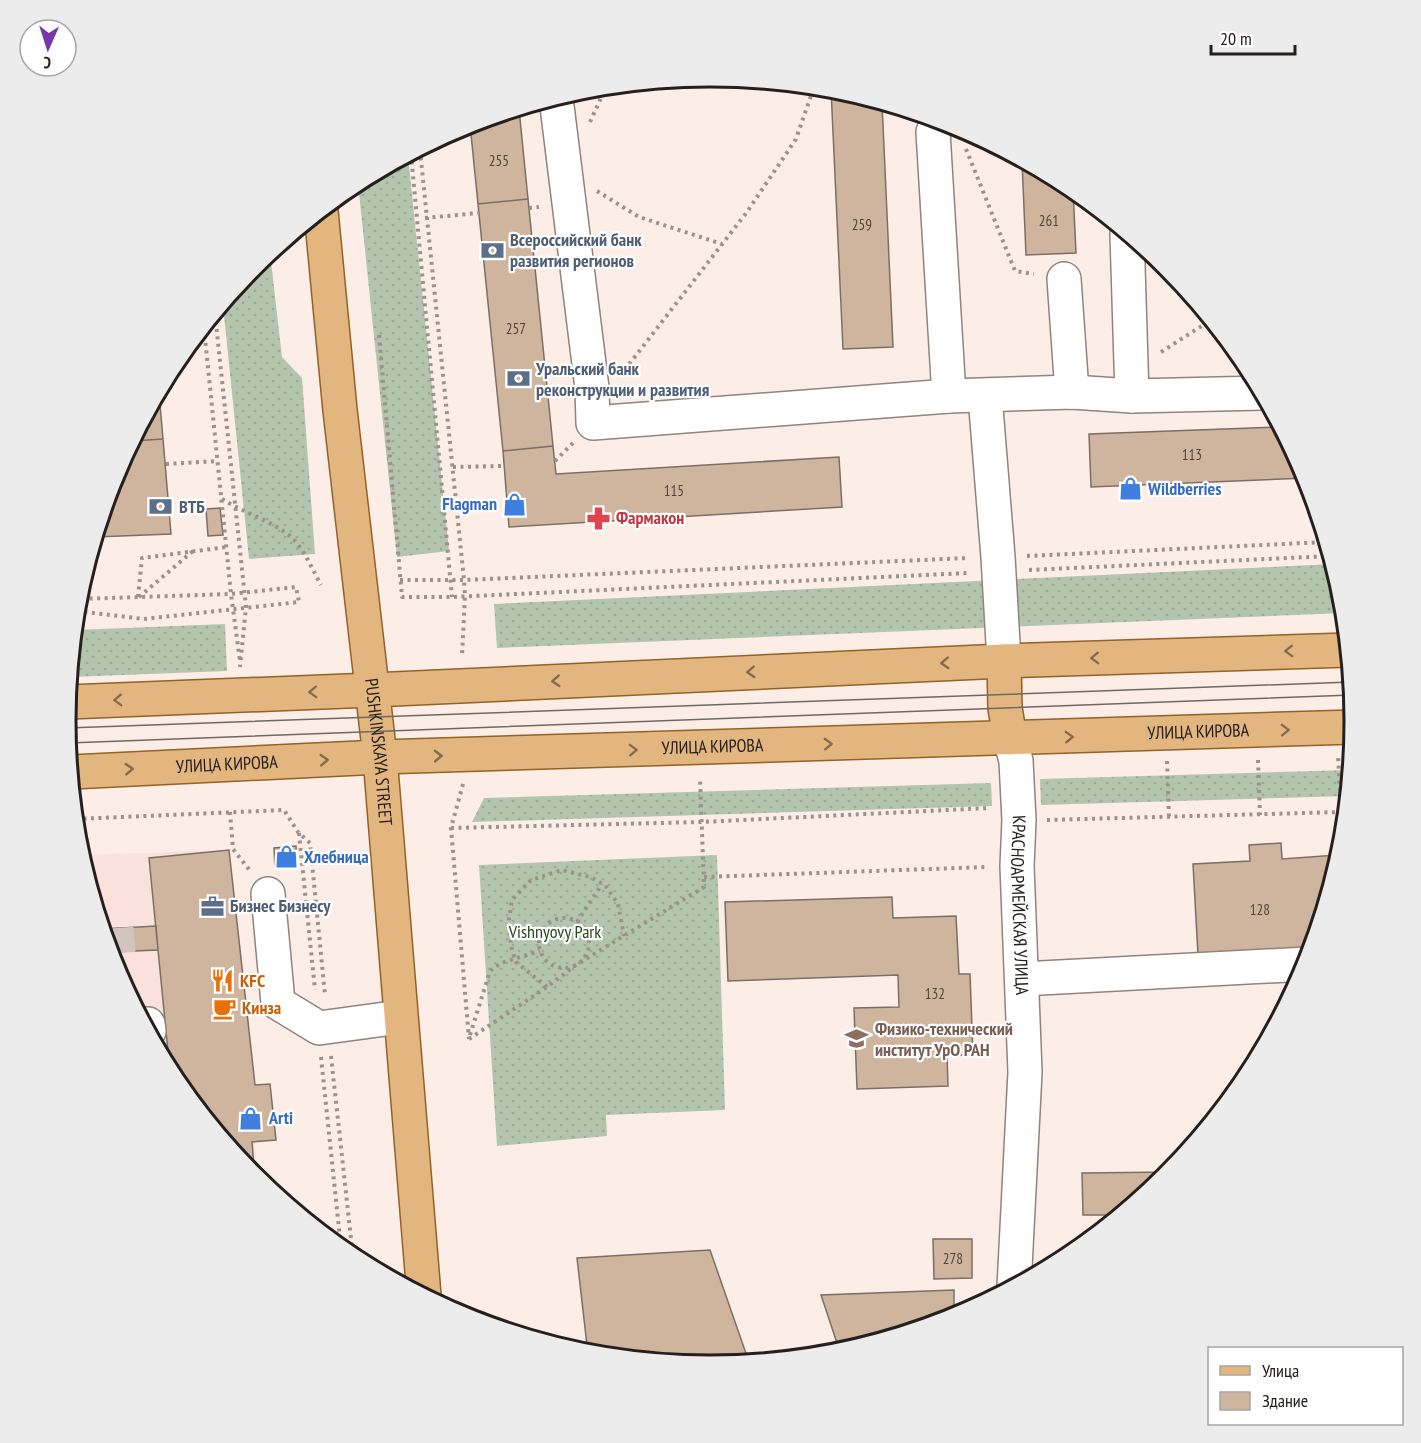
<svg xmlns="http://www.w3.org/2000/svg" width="1421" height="1443" viewBox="0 0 1421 1443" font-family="'PT Sans Narrow',sans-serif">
  <defs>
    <pattern id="grass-dots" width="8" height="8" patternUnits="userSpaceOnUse" patternTransform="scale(1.5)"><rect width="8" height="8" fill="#b4c5ae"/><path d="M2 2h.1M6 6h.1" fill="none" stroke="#9ba995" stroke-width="1.8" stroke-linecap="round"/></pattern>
  </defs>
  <rect width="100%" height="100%" fill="#fceee7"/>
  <path fill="#fbe1db" d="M229 850 258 1180 174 1079 115 968 81 855Z"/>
  <path fill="url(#grass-dots)" d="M408 156 449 551 397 557 358 183Z
    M270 253 282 357 302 378 315 554 249 559 223 305 255 266Z
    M1333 564 1343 596 1344 613 497 648 494 604Z
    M225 624 227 671 70 677 75 630Z
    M1350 770 1348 796 1041 805 1040 779Z
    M991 783 992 806 472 822 484 798Z
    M717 855 725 1110 606 1115 607 1136 497 1146 479 865Z"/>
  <path fill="#cfb59d" stroke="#796f67" stroke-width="1.5" d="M831 89 882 103 893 347 843 349Z
    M519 109 528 199 478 204 470 124Z
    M1022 161 1073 189 1076 253 1026 255Z
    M528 199 553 446 503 451 478 204Z
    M159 393 163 439 133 441Z
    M1280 427 1307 478 1091 487 1089 434Z
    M163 439 171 534 96 537 112 486H114L115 475 133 441Z
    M553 446 556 474 839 457 842 507 509 527 503 451Z
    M220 508 223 535 208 536 206 509Z
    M1281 843 1282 859 1337 855 1338 864 1312 948 1198 955 1193 864 1250 861 1249 845Z
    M296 846 297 867 275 868 274 848Z
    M229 850 255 1085 270 1084 276 1140 252 1142 255 1178 174 1079 170 1072 149 858Z
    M892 897 893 918 956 916 959 974H970L973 1055H947L948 1086 857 1089 854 1008 899 1007 898 975 728 981 725 902Z
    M156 926 158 950 110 952 103 929Z
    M1170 1172 1120 1215H1083L1082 1173Z
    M933 1239H972V1278L934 1279Z
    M710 1250 749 1362 710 1366 588 1354 577 1258Z
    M954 1290V1318L840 1352 821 1295Z"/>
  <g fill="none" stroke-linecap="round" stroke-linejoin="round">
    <path stroke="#d1c5bf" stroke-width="33" stroke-dasharray="33 16" stroke-linecap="butt" d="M117 928 119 953"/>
    <defs>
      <g id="minor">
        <path d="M556 98 592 388 593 423 949 396 1072 392 1132 396 1262 393"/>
        <path d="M933 132 949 396"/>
        <path d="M1127 234 1132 396"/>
        <path d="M1064 279 1072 392"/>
        <path d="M985 396 998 557 1004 661"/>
        <path id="s1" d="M1010 738 1016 761 1019 820 1017 866 1025 1072 1014 1287"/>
        <path d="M268 894 278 1003 319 1028 400 1017"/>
        <path d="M1022 979 1307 964"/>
        <path d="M145 1024H148L149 1031"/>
      </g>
      <g id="major">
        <path id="s2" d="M321 211 340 410 380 757 424 1296"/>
        <path d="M1004 661 1005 708 1010 738"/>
        <path d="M68 702 372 690 1004 661 1348 650"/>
        <path id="s3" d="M71 772 380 757 1354 727"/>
      </g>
    </defs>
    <use href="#minor" stroke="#90847d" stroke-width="36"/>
    <use href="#major" stroke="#946227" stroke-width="36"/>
    <path stroke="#9c928c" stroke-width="4" stroke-dasharray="3 4.5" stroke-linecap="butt" d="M590 122 606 87
      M966 149 1015 271 1034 274
      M420 150 464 580 465 596 462 656
      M411 154 452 597
      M597 191 639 217 722 244
      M529 208 539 207
      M425 218 479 213
      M215 314 246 607 240 667
      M204 328 231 594 240 661
      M379 335 402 597H452L968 573
      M1161 352 1211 320
      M620 376 747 212 796 139 814 87
      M555 461 573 443
      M166 464 218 461
      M453 467 504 466
      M222 499C245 514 275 521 295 541 306 553 313 571 321 585
      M1027 556 1326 542
      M1029 570 1331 556
      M400 580H464L968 558
      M138 597 142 558 227 547
      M139 597 193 551
      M77 611 144 619 299 602 296 587 231 594 78 599
      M1258 760 1260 815
      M1167 761 1169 818
      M463 784 451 828 469 1039
      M230 812 233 849 251 872
      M76 819 284 810 298 832 310 843 325 995
      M1047 820 1341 812 1338 756
      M451 828 701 822 989 808
      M299 833 315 990
      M704 877 986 867
      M539 943a25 25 0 1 1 50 0a25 25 0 1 1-50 0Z
      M577 922 602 884
      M547 987 516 962 512 949 508 925 512 900 531 880 562 870 590 877 605 885 618 904 624 936
      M470 1035 490 971 501 963 540 951
      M469 1039 547 987 576 965 704 887 700 778
      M331 1056 353 1257
      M321 1057 341 1248"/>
    <use href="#minor" stroke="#fff" stroke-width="33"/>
    <use href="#major" stroke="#e3b680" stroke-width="33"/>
    <path stroke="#706863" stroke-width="1.5" d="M67 728 1351 682
      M68 743 1352 695"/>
  </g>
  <defs><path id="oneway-chevron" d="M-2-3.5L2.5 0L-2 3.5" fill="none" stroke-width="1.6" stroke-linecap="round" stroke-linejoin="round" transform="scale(1.5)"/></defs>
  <g stroke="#846b4e">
    <use href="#oneway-chevron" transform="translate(1289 651) rotate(178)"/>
    <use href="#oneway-chevron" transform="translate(1095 658) rotate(178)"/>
    <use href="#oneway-chevron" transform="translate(945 663) rotate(177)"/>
    <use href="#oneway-chevron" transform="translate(751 672) rotate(177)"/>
    <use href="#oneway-chevron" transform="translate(556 681) rotate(177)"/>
    <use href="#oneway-chevron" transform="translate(313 692) rotate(178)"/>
    <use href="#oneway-chevron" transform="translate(118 700) rotate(178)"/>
    <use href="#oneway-chevron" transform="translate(1285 730) rotate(-2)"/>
    <use href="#oneway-chevron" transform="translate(1069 737) rotate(-2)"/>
    <use href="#oneway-chevron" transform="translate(828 744) rotate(-2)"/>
    <use href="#oneway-chevron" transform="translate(633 750) rotate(-2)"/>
    <use href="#oneway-chevron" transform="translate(438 756) rotate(-1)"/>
    <use href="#oneway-chevron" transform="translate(324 760) rotate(-3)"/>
    <use href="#oneway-chevron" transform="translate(129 769) rotate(-3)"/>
  </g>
  <defs>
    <symbol id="bank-bare" viewBox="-9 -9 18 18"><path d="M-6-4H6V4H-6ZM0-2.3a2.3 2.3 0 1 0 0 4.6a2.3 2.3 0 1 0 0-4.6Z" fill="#5c6f8a" stroke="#fefefe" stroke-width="2.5" paint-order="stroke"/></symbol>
    <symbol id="shop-bare" viewBox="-9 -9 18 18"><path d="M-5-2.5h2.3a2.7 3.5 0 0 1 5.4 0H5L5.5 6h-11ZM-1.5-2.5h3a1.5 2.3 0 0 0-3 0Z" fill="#3f7fe0" stroke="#fefefe" stroke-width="2.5" paint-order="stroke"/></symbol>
    <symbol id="pharmacy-bare" viewBox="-9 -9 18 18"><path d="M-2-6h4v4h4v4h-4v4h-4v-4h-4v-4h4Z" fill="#e0444e" stroke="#fefefe" stroke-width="2.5" paint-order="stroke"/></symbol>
    <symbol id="office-bare" viewBox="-9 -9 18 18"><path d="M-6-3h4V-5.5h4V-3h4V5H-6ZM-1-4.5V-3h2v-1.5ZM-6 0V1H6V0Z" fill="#5c6f8a" stroke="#fefefe" stroke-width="2.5" paint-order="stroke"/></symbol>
    <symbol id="restaurant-bare" viewBox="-9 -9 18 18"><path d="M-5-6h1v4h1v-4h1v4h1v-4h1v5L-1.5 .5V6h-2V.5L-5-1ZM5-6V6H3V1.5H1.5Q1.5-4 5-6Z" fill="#e8710a" stroke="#fefefe" stroke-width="2.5" paint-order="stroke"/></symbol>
    <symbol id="cafe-bare" viewBox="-9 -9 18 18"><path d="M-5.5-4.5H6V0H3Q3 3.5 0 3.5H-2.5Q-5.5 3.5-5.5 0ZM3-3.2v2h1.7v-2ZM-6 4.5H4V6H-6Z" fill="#e8710a" stroke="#fefefe" stroke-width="2.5" paint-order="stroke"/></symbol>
    <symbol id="university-bare" viewBox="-9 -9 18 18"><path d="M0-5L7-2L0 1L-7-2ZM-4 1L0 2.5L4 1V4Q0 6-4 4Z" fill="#8d6e63" stroke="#fefefe" stroke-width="2.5" paint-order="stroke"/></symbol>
  </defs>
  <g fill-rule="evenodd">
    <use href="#bank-bare" x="476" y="234" width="33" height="33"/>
    <use href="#bank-bare" x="502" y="362" width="33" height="33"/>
    <use href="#shop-bare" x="1114" y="472" width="33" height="33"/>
    <use href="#shop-bare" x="498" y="488" width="33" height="33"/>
    <use href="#bank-bare" x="144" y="490" width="33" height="33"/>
    <use href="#pharmacy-bare" x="582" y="502" width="33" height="33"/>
    <use href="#shop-bare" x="270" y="840" width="33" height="33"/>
    <use href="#office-bare" x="196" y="890" width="33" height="33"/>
    <use href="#restaurant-bare" x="206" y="964" width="33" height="33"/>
    <use href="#cafe-bare" x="208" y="992" width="33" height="33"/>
    <use href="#university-bare" x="840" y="1022" width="33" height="33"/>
    <use href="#shop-bare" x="234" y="1102" width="33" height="33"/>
  </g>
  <g text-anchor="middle" stroke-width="4.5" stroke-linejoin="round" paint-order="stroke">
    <g font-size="15" fill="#50453d">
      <text x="499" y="166">255</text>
      <text x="1049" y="226">261</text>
      <text x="862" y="230">259</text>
      <text x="516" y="334">257</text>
      <text x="1192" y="460">113</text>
      <text x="674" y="496">115</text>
      <text x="1260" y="915">128</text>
      <text x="935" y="999">132</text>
      <text x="953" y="1264">278</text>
    </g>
    <g font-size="18" font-weight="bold" fill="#4e5e75" stroke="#fefefe" text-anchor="start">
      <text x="510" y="246">Всероссийский банк<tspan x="510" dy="21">развития регионов</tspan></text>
      <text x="536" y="375">Уральский банк<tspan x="536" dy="21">реконструкции и развития</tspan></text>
      <text x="179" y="513">ВТБ</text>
      <text x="230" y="912">Бизнес Бизнесу</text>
    </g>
    <g font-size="18" font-weight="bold" fill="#366cbe" stroke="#fefefe" text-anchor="start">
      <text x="1148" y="495">Wildberries</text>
      <text x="497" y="510" text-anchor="end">Flagman</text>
      <text x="304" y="863">Хлебница</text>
      <text x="269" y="1124">Arti</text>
    </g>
    <g font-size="18" font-weight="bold" fill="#be3a42" stroke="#fefefe" text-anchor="start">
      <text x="616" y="524">Фармакон</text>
    </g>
    <g font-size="18" fill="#25201d" stroke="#fefefe">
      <text dy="6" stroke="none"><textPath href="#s3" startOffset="1128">УЛИЦА КИРОВА</textPath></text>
      <text dy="6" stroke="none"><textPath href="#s3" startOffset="642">УЛИЦА КИРОВА</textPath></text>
      <text dy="6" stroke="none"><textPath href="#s2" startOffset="544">PUSHKINSKAYA STREET</textPath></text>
      <text dy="6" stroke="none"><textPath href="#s3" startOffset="156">УЛИЦА КИРОВА</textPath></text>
      <text dy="6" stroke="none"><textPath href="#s1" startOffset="168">КРАСНОАРМЕЙСКАЯ УЛИЦА</textPath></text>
    </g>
    <g font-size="18" fill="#29451c" stroke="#fefefe">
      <text x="555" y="938">Vishnyovy Park</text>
    </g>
    <g font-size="18" font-weight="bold" fill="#c56008" stroke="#fefefe" text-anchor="start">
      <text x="240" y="987">KFC</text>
      <text x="242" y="1014">Кинза</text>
    </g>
    <g font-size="18" font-weight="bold" fill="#785e54" stroke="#fefefe" text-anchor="start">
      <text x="875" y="1035">Физико-технический<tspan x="875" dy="21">институт УрО РАН</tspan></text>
    </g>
  </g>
  <path d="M0 0H1421V1443H0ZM76 721a634 634 0 1 1 1268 0a634 634 0 1 1-1268 0Z" fill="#edecec" fill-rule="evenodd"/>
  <path fill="none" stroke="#25201d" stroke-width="3" d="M76 721a634 634 0 1 1 1268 0a634 634 0 1 1-1268 0Z"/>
  <rect x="1208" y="1347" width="195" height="78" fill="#fefefe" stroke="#a7a5a4" stroke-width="1.5"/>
  <rect x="1220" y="1366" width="30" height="9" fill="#e3b680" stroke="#a7a5a4" stroke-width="1.5"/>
  <text x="1262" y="1377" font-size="18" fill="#25201d">Улица</text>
  <rect x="1220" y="1392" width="30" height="18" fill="#cfb59d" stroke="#a7a5a4" stroke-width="1.5"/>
  <text x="1262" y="1407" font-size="18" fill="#25201d">Здание</text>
  <g transform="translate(48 48) rotate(183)"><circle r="28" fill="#fefefe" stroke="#a7a5a4" stroke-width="1.5"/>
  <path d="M0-4.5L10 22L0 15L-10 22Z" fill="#7737ab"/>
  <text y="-9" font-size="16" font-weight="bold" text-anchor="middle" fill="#25201d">С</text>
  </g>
  <path d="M1211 45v9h84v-9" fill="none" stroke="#25201d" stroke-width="3"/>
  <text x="1220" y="45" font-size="18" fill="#25201d" stroke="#fefefe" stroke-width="4.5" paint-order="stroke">20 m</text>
</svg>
